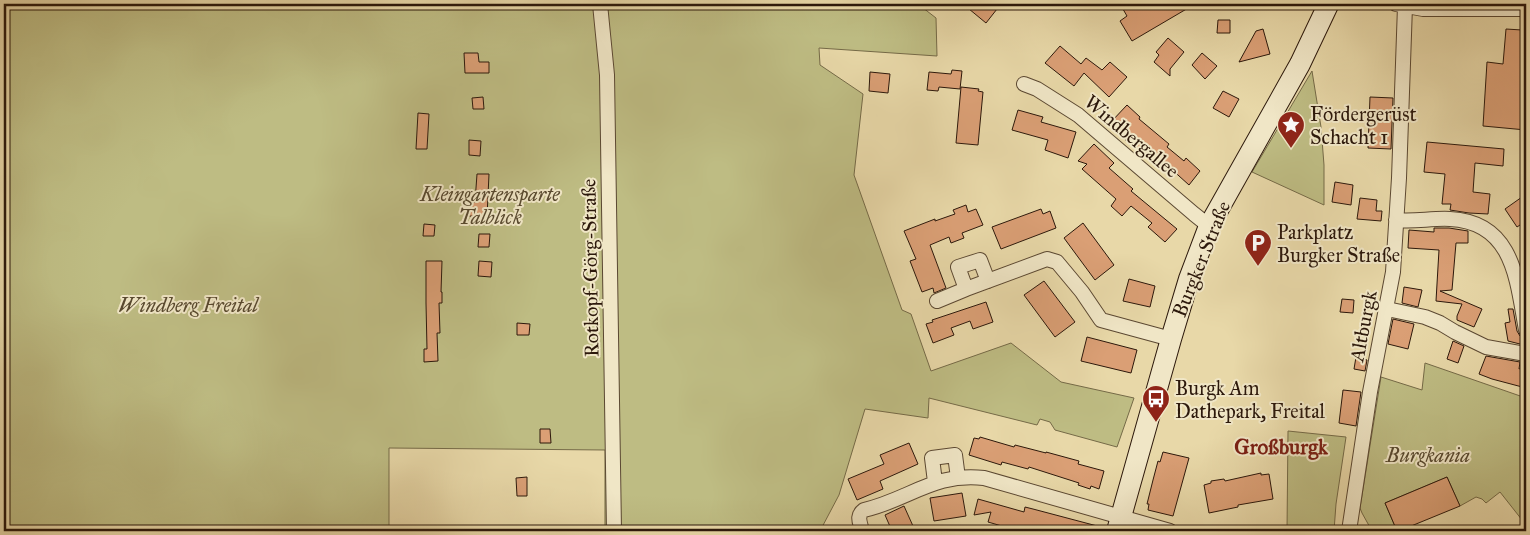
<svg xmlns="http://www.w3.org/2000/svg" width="1530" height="535" viewBox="0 0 1530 535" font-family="'IM FELL Great Primer',serif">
  <rect width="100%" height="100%" fill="#e8d8a8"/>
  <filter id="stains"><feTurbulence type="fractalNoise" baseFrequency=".004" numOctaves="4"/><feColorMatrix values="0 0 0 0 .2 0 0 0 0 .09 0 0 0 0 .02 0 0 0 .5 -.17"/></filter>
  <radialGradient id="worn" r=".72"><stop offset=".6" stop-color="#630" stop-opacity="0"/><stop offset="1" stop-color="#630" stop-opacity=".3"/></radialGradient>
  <path fill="#bebc83" stroke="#756a47" d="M4 4H918L936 18 937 56 819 48 820 65 863 94 854 175 902 310 911 314 931 371 1011 343 1061 382 1134 398 1117 447 1055 430 1050 422 1040 419 1037 425 929 398 928 418 865 409 839 495 820 531H605V450L389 448V531H4Z
    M1312 71 1321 127 1324 165V205L1252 172Z
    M1425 363 1526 398V525L1500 492 1486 503 1482 499 1476 497 1460 506 1447 477 1385 503 1397 531H1372L1362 513 1360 508 1381 377 1422 390Z
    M1288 431 1346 437 1336 504 1334 531H1287Z"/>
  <path fill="#da9f75" stroke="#2c180b" d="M963 4H991L997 9 986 23Z
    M1120 4H1195L1132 41 1120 21 1127 16Z
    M1218 20H1230V33H1217Z
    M1263 29 1270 54 1239 62 1256 31Z
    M1506 29 1522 30V33L1526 34V130L1483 126 1487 62 1503 64Z
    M1168 38 1184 52 1170 69V76L1154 62 1159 55 1156 52Z
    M1060 46 1081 64 1086 58 1102 70 1110 62 1127 77 1109 97 1084 73 1074 86 1045 63Z
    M464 53H478L479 62H489V73H465Z
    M1202 53 1217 66 1205 79 1192 65Z
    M952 70 962 71 960 89 939 87 938 91 927 90 929 72 951 74Z
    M870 72 890 74 888 93 869 91Z
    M961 87 979 89 978 91 983 92 978 145 956 143Z
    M1223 91 1239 99 1229 117 1213 108Z
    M483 97 484 109H473L472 98Z
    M1370 97 1393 98 1391 149 1368 148Z
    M1127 105 1140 117 1139 119 1169 144 1167 147 1184 161 1186 158 1200 171 1189 185 1168 166 1166 168 1156 160 1155 162 1150 157 1149 159 1125 140 1128 137 1111 122Z
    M1018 110 1043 117 1041 122 1076 132 1068 158 1045 150 1048 140 1012 130Z
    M418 113 429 114 427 149H416Z
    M469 140 481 141 480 156 469 155Z
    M1427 142 1504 149 1503 166 1475 163 1473 192 1490 194 1488 214 1469 213 1450 210 1451 204H1442L1445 174 1424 172Z
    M1094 144 1114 163 1109 168 1133 189 1131 191 1177 229 1165 242 1148 227 1152 223 1131 206 1122 216 1111 206 1116 199 1082 169 1087 164 1078 161Z
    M477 174H489L487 217 469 216 470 202H475Z
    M1335 182 1353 185 1351 205 1332 202Z
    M1522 197 1526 203V221L1517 227 1505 209Z
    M1360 198 1377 200 1376 211H1382L1381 221 1357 219Z
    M966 205 968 212 976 209 983 225 962 233 964 238 951 243 949 237 930 245 946 288 934 293 933 288 922 292 910 261 916 259 904 231 935 219V221L955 214 953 210Z
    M1041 209 1043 214 1050 211 1056 228 1001 249 992 227Z
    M1083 223 1114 265 1095 280 1064 238Z
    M424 224 435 225 434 236H423Z
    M1434 228H1449L1468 231V243H1456L1452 290 1440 291 1482 309 1474 327 1457 320V316L1462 304 1436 301 1439 250 1408 248 1409 230 1434 232Z
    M479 234H490L489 247H478Z
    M426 261H442L441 292H442V303H439L440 333H437L438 361 424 362V349H427L426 303Z
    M479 261 492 262 491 277 478 276Z
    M1129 279 1155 286 1150 307 1123 301Z
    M1044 281 1075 322 1055 337 1024 295Z
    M1404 287 1422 290 1418 307 1402 303Z
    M1342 299 1354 300 1353 313 1340 312Z
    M986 302 993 322 973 329 970 321 951 328 954 335 933 343 926 324 933 322 932 320Z
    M1508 309H1513L1517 331 1520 336 1523 338 1524 345 1508 341 1505 323 1510 322Z
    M1393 319 1414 324 1408 349 1388 344Z
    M517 323 530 324 529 335H517Z
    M1087 337 1137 350 1131 373 1081 361Z
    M1453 341 1464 346 1458 363 1447 359Z
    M1486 356 1520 362 1519 369 1526 366V388L1492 379 1479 374Z
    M1356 357 1367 360 1365 371 1354 369Z
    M1343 390 1361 392 1356 426 1339 423Z
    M540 429H550L551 443H540Z
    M980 437 1014 447 1015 445 1046 453V452L1079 461 1078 464 1104 471 1099 489 1091 486 1090 489 1078 485 1079 483 1029 467 1028 469 1002 462 1001 465 969 455 974 438 979 439Z
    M909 443 918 464 880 481 883 489 857 500 848 479 884 464 880 455Z
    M1163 452 1189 458 1173 516 1148 510 1149 504H1147L1153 480 1158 461 1160 462Z
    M1261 473V475L1269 474 1273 499 1238 505V507L1209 513 1204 485 1211 483V481L1224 479 1225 481Z
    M527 477V496H517L516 478Z
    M1447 477 1460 506 1399 531H1397L1385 503Z
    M962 493 966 516 934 521 930 498Z
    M978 499 1024 512 1025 507 1033 509 1101 527V531H1035L1020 527 1019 531 988 522 991 512 974 515Z
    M904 506 913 526 902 531H892L885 515Z"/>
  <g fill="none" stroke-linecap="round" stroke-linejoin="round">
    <defs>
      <path id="minor" d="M600 4 607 75 614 531
        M1396 4 1423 9H1526
        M1024 84 1037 89 1078 115 1194 214 1209 226
        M1396 220C1414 222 1432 218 1450 219 1514 222 1517 281 1526 330
        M988 281 980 260 958 267 966 289 1047 259 1057 262 1082 292 1101 320 1171 339
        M937 301 966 289
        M1387 309 1425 317 1440 323 1455 332 1486 347 1526 354
        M935 482 932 458 955 455 958 478
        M862 531C860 522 856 516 864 510 908 500 935 472 984 478L1170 531
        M1349 531 1370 392 1393 272 1399 178 1405 6"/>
      <path id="secondary" d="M1117 531 1171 339 1189 279 1209 226 1300 64 1328 5"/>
    </defs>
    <use href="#minor" stroke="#5b4832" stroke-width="16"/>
    <use href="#secondary" stroke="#2c180b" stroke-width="22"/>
    <use href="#minor" stroke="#f0e6c6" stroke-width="14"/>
    <use href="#secondary" stroke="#f0e6c6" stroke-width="20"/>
  </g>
  <defs>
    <symbol id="sight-pin" viewBox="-11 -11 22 30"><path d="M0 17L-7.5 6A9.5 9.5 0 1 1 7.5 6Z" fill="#8f2418" stroke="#f0e6c6"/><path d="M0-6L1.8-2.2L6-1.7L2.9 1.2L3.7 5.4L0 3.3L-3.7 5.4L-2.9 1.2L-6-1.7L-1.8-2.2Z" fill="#fff"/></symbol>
    <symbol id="parking-pin" viewBox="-11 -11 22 30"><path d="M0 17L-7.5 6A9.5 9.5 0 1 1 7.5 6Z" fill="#8f2418" stroke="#f0e6c6"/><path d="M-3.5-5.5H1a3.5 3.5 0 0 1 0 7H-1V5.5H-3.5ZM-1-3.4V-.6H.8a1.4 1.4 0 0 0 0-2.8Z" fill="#fff"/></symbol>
    <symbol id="bus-pin" viewBox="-11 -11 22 30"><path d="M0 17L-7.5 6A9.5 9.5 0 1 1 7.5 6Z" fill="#8f2418" stroke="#f0e6c6"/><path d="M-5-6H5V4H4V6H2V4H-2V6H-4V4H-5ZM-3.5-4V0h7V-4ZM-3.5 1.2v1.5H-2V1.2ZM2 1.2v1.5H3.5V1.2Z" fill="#fff"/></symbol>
  </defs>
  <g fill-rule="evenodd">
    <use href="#sight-pin" x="1275" y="109" width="32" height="43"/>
    <use href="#parking-pin" x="1242" y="227" width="32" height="43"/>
    <use href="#bus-pin" x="1140" y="383" width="32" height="43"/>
  </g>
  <g text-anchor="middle" stroke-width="4" stroke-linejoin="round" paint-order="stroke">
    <g font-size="20" fill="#2c180b" stroke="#f0e6c6" text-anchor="start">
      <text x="1310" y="121">Fördergerüst<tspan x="1310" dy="23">Schacht 1</tspan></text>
      <text x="1277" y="239">Parkplatz<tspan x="1277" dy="23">Burgker Straße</tspan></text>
      <text x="1175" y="395">Burgk Am<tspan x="1175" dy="23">Dathepark, Freital</tspan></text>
    </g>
    <g font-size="20" fill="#2c180b" stroke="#f0e6c6">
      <text transform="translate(1132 136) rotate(40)" y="7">Windbergallee</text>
      <text transform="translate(1201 259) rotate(-68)" y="7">Burgker Straße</text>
      <text transform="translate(590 268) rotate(-91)" y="7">Rotkopf-Görg-Straße</text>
      <text transform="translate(1363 326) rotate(-79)" y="7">Altburgk</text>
    </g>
    <g font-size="20" font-style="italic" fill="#58492f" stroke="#f0e6c6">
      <text x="490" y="201">Kleingartensparte<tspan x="490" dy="23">Talblick</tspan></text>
      <text x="188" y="312">Windberg Freital</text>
      <text x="1428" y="462">Burgkania</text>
    </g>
    <g font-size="21" font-weight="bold" fill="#7a1f14" stroke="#f0e6c6">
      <text x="1281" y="454">Großburgk</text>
    </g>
  </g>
  <rect width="1530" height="535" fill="none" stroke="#e8d8a8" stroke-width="20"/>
  <rect x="5" y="5" width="1520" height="525" fill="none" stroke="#2c180b" stroke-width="2.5"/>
  <rect x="10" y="10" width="1510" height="515" fill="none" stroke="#2c180b"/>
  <rect width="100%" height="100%" filter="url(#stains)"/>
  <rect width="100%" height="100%" fill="url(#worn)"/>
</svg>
